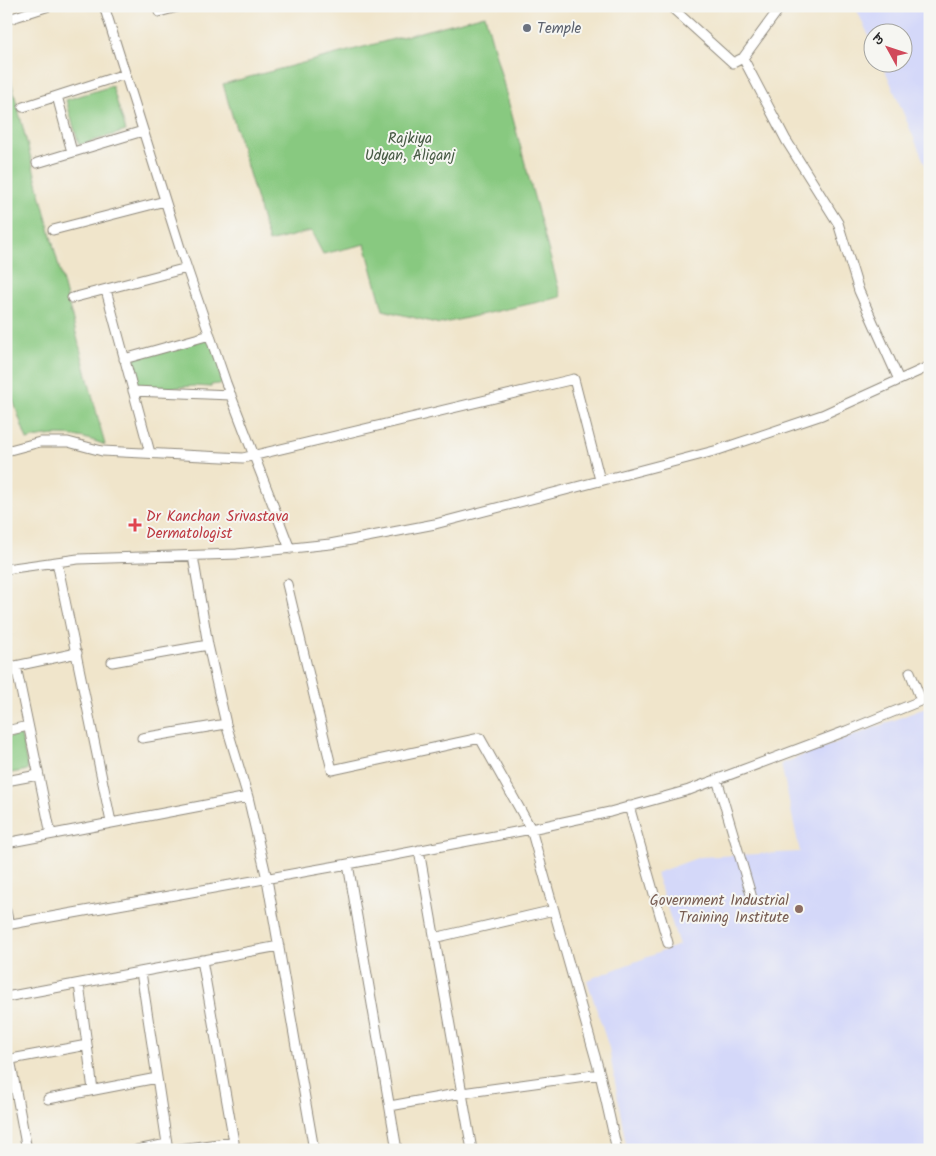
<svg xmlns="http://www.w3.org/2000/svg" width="936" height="1156" viewBox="0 0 936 1156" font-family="Kalam,'Playpen Sans Deva',sans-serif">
  <rect width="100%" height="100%" fill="#f6f6f2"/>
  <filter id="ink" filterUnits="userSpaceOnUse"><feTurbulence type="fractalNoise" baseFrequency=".02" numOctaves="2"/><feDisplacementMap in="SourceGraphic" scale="10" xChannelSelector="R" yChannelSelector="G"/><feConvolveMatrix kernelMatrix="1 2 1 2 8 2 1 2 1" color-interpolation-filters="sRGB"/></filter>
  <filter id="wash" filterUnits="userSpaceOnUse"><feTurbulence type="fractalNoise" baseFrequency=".0096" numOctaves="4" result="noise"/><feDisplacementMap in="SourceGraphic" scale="20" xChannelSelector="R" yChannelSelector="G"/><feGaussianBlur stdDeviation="1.12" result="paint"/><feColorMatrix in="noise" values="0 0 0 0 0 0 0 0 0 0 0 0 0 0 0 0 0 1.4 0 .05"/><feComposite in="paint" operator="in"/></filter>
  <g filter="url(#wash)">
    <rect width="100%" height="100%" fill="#f0e5cb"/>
    <path fill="#d4d8f9" d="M855 6H930V176L882 63 904 62V32H874L873 45Z
      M930 706V1150H627L609 1048 587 980 679 945 656 873 700 857 800 852 781 764Z"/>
    <path fill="#88c980" stroke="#5a7a56" d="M485 15 561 297 440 324 383 310 365 244 323 254 311 231 269 242 223 84Z
      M6 62 105 445C79 434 55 432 27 440L6 380Z
      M112 86 126 131 79 145 66 100Z
      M210 335 226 383 211 385V387L193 386 133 391 135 356Z
      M21 735 28 770 6 774V738Z"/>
  </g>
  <g filter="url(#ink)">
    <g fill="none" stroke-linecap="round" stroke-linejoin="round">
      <defs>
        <path id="minor" d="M104 6 181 251 226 383 290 549
          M157 6 159 12 181 6
          M670 6 733 63 743 58 781 6
          M6 20 49 6
          M743 58 786 140 838 223 859 291 899 380
          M57 96 72 152
          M23 107 125 74
          M37 163 143 131
          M53 230 165 201
          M106 290 150 453
          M72 298 187 268
          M124 359 210 335
          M133 391 231 395
          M6 451 40 442H68L102 451 243 458 574 379 600 480
          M193 556 208 645 226 724 248 797 267 879 314 1150
          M57 562 111 822
          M6 569 78 559 237 554 330 544 435 524 718 450 822 415 930 366
          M287 584 332 770 480 738 531 829 600 1074 617 1150
          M112 662 208 645
          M16 666 51 834
          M6 668 77 653
          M910 672 921 700
          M6 731 28 726
          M142 738 226 724
          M717 779 752 898
          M6 781 38 775
          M629 806 668 943
          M6 843 248 797
          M419 850 472 1150
          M348 864 397 1150
          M6 911 9 925
          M6 925 348 864 531 829 610 812 689 790 846 731 930 697
          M434 938 554 910
          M141 972 168 1150
          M79 984 93 1090
          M6 997 279 946
          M10 1059 27 1150
          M6 1060 87 1045
          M48 1099 157 1078
          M390 1106 462 1093 600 1074
          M137 1150 167 1144
          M171 1150 234 1142 202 960"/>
      </defs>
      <use href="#minor" stroke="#8e887b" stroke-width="11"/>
      <use href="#minor" stroke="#fff" stroke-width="9"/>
    </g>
  </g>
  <circle fill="#6b7280" stroke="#f6f6f2" stroke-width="2" cx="527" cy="28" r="5"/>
  <path fill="#e0444e" stroke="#f6f6f2" stroke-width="2" d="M132.5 517.5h5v5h5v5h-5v5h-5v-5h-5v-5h5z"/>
  <circle fill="#8d6e63" stroke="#f6f6f2" stroke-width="2" cx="799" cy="909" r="5"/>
  <g text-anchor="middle" stroke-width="4" stroke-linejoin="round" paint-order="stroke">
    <g font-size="15" fill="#5b616d" stroke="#f6f6f2" text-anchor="start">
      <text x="537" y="33">Temple</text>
    </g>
    <g font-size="15" fill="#475a44" stroke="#f6f6f2">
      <text x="410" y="143">Rajkiya<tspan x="410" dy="17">Udyan, Aliganj</tspan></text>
    </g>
    <g font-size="15" fill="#be3a42" stroke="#f6f6f2" text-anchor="start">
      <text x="146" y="521">Dr Kanchan Srivastava<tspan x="146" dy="17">Dermatologist</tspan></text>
    </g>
    <g font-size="15" fill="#785e54" stroke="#f6f6f2" text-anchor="end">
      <text x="789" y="905">Government Industrial<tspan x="789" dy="17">Training Institute</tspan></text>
    </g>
  </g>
  <rect width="936" height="1156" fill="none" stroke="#f6f6f2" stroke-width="25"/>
  <g transform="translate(888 48) rotate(310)"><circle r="24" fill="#f6f6f2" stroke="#a5a5a2"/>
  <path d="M0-4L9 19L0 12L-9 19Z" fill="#d1495b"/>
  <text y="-8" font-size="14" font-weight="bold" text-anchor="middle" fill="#2b2b2b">उ</text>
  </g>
</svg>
